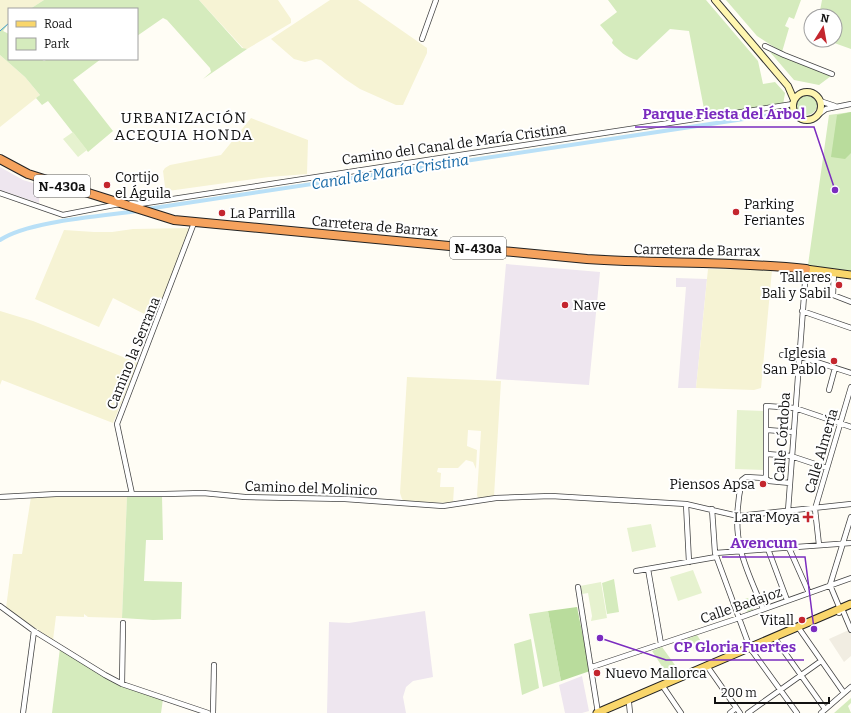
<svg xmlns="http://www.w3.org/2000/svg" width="851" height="713" viewBox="0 0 851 713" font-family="Bitter,serif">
  <rect width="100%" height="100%" fill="#fffdf5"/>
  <path fill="#eee6ef" d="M0 167 23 180 40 185 39 203 0 190Z
    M506 264 600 272 589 385 496 379Z
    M676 278 707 279 696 388H678L686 287H676Z
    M425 611 433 677 413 681 406 687 403 697 406 713H327L329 622 349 623Z
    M582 676 589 711 582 713H565L559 685Z"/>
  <path fill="#f6f3d4" d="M0 0H44L30 9H9V23L0 30Z
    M199 0H278L291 19V23L247 49H244Z
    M330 0H358L427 48V53L403 105H396L360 89 345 79 321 60 316 59 305 62 294 59 271 39Z
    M0 55 25 77 40 95 0 127Z
    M251 118 308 140 307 174 269 177 168 191 165 187 163 171 165 168 170 165 221 155Z
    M192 228 156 320 113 298 99 327 35 299 64 230 94 232H112L133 229Z
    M708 269 772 270 761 388 754 390 696 388Z
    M0 311 33 321 138 363 113 423 2 380 0 385Z
    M407 377 501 381 494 496 478 498 477 495 481 431 468 430 467 446 477 450 476 469 473 462 466 460 458 468H438L437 472 441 473 440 487H454L453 503 405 502 402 499 400 493Z
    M83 495 127 496 122 618 88 617 84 614V617L56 616 53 640 6 608 13 554H22L31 497Z"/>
  <path fill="#d5ebbd" d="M44 0H199L242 48 247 49 203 79 211 72 210 68 167 20 163 18 137 36V9H30Z
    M608 0H706L758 61 763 84 775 82 785 93 783 105 705 114 689 31 670 29 637 60C626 57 619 51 612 43L613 40 600 25 617 12Z
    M726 0H801L794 19 789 17 785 26 789 28 782 52 757 36Z
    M822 0H851V49L826 40H835V16H819Z
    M9 23 3 31 9 34V59H41L44 61 48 59H101L73 80 113 131 88 152 48 101 42 105 36 98 40 95 25 77 0 55V30Z
    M770 52 831 76 819 85 794 80Z
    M797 105a10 10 0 1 1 20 0a10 10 0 1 1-20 0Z
    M851 112V271L808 265 829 115Z
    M127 496H162L163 540H146L144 581 182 582 181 619 153 620 122 618Z
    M614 579 619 612 607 614 602 583Z
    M748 598 753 610 747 612 744 603 746 602 745 599Z
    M548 611 561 681 543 687 529 614Z
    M697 635 704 646 694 649 687 639Z
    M531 639 539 688 522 695 514 644Z
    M662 647 680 672 669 677 652 651Z
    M60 648 105 677 163 699 161 713H52Z
    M851 698V703L848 706 851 713H834Z"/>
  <path fill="#b9dc9c" d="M851 112V153L845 159 831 157 837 115Z
    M577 607 590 671 561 681 548 611Z"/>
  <path fill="#e6f2cf" d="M73 132 87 150 78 157 63 139Z
    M737 410 766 411 765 470 735 469Z
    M651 524 656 547 632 552 627 528Z
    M693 570 702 593 678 601 670 577Z
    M601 582 607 618 591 621 592 616 588 593 582 594 580 586Z"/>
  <path fill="#f1ede2" d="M851 629V656L844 662 829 639Z"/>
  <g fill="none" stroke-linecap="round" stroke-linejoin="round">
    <path stroke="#3f96cf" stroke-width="1" d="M0 31 9 23"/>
    <path stroke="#b9e0f7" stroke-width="4" d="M147 209 783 113
      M0 240C28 221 103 216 138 211"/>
    <defs>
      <path id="street" d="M422 39 436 0
        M765 46 784 55 832 74
        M820 101 835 106
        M818 115 826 109 851 104
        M0 193 63 215 119 204
        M131 203 140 204 793 104
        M834 272 833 295 851 302
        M802 311 851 328
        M782 355 798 356 851 373
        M829 390 835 368
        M767 430 793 432
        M767 454 791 456 827 468
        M766 478V406L795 408 851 427
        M132 494 117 424 194 223
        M0 497 56 494H165L203 493 245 497 345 499 443 506 496 498 551 496 686 504 738 516 851 504
        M686 504 689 562
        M712 509 715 553 750 648 797 713
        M788 511 806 269
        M819 545 815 509 851 387
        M789 548 809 593
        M768 549 787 600
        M715 553 851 543
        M648 569 661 644
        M636 571 716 557
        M578 587 598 713
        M0 606 34 631 105 675 122 684 208 713
        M763 609C756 591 746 571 741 551 735 529 737 503 742 480L746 477 766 478 769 481 790 483
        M843 611 851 630
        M839 613 840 609 830 585 851 517
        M798 627 844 693
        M776 640 825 709
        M707 666 740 713
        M592 667 739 618 851 578
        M122 684 123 623
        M664 688 681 713
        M629 703 630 713
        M23 713 34 631
        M213 713 214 665
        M730 713 736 708
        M748 713 821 661
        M821 713 851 687"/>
      <path id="secondary" d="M715 0 788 86 794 100
        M793 106a14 14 0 1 1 28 0a14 14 0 1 1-28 0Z"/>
      <path id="primary" d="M806 269 851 275
        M597 713 851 604"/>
      <path id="highway" d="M0 159 28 174 174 220 587 259C660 264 733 261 806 269"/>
    </defs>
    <use href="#street" stroke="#444" stroke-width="6"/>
    <use href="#secondary" stroke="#333" stroke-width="8"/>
    <use href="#primary" stroke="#222" stroke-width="9"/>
    <use href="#highway" stroke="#222" stroke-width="10"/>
    <use href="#street" stroke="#fff" stroke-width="4.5"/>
    <use href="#secondary" stroke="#fff6b0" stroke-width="6"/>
    <use href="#primary" stroke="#f9d66b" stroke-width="7"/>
    <use href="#highway" stroke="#f5a25d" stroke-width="8"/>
  </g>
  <g fill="#c4262e" stroke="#fff" stroke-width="1.5">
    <circle cx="107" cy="185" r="4"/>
    <circle cx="736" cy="212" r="4"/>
    <circle cx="222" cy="213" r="4"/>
    <circle cx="839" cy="285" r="4"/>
    <circle cx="565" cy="305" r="4"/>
    <circle cx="834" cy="361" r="4"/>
    <circle cx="763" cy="484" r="4"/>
    <path d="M806 511h4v4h4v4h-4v4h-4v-4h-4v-4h4z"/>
    <circle cx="802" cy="620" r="4"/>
    <circle cx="597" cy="673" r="4"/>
  </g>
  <g text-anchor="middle" stroke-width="4" stroke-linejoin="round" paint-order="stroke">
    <g fill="#fff" stroke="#585858" stroke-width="1">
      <rect x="34" y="175" width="56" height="22" rx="3"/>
      <rect x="450" y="237" width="56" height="22" rx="3"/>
    </g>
    <g font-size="13" font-weight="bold" fill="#111">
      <text x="62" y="191">N-430a</text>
      <text x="478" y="253">N-430a</text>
    </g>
    <g font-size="14" fill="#111" stroke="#fff">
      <text transform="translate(454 144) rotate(-8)" y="5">Camino del Canal de María Cristina</text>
      <text transform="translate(375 226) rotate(5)" y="5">Carretera de Barrax</text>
      <text transform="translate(697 250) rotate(1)" y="5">Carretera de Barrax</text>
      <text transform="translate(133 353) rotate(-68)" y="5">Camino la Serrana</text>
      <text transform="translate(782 437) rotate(-86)" y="5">Calle Córdoba</text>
      <text transform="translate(821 451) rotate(-74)" y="5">Calle Almería</text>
      <text transform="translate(311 488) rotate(2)" y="5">Camino del Molinico</text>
      <text transform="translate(741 605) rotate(-19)" y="5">Calle Badajoz</text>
    </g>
    <g font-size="14" fill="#111" stroke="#fff" text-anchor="start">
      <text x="115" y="182">Cortijo<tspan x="115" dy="16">el Águila</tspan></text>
      <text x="744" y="209">Parking<tspan x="744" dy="16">Feriantes</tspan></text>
      <text x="230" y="218">La Parrilla</text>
      <text x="831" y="282" text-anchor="end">Talleres<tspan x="831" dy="16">Bali y Sabil</tspan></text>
      <text x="573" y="310">Nave</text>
      <text x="826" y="358" text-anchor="end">Iglesia<tspan x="826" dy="16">San Pablo</tspan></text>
      <text x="755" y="489" text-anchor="end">Piensos Apsa</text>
      <text x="800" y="522" text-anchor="end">Lara Moya</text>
      <text x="794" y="625" text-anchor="end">Vitall</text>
      <text x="605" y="678">Nuevo Mallorca</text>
    </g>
    <g font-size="15" letter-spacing="1" fill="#111" stroke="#fff">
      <text x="184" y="123">URBANIZACIÓN<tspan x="184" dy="17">ACEQUIA HONDA</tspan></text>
    </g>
    <g font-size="15" font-style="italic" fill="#1768a6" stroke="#fff">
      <text transform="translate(390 172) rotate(-9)" y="5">Canal de María Cristina</text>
    </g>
  </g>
  <path fill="none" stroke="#7b2cbf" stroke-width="1.5" d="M835 190L814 127H635M814 629L805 557H722M600 638L666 660H804"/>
  <g fill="#7b2cbf" stroke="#fff" stroke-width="1.5">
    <circle cx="835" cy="190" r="4"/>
    <circle cx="814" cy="629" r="4"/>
    <circle cx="600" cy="638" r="4"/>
  </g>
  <g font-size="15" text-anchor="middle" font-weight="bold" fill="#7b2cbf" stroke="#fff" stroke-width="4" stroke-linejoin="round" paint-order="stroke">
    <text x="724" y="119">Parque Fiesta del Árbol</text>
    <text x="764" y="548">Avencum</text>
    <text x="735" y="652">CP Gloria Fuertes</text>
  </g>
  <rect x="8" y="8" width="130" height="52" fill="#ffffff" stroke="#a0a0a0"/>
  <rect x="16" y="21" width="20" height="6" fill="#f9d66b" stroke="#a0a0a0"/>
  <text x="44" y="28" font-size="12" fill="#111111">Road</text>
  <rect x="16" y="38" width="20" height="12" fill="#d5ebbd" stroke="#a0a0a0"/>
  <text x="44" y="48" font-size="12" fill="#111111">Park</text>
  <g transform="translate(823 28) rotate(11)"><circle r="19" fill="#ffffff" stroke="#a0a0a0"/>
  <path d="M0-3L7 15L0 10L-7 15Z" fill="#c4262e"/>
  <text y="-6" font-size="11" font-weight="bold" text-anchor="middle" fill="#111111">N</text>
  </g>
  <path d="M715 697v6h114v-6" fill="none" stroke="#111111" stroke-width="2"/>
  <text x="721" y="697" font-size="12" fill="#111111" stroke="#ffffff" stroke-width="3" paint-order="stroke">200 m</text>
</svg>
